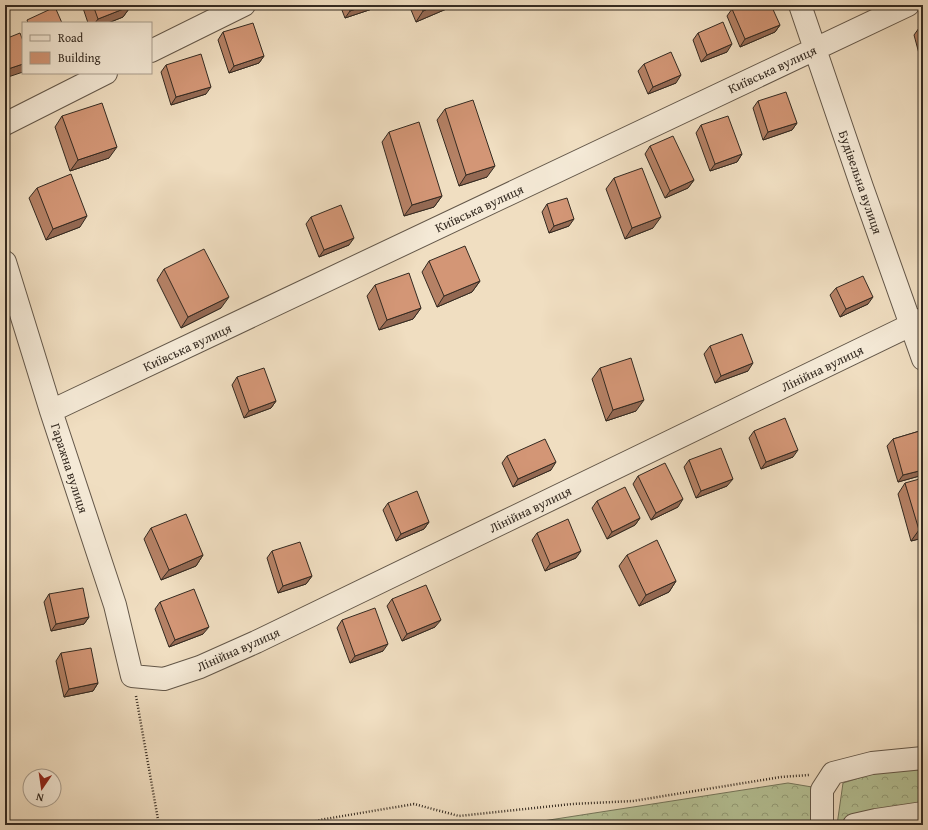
<svg xmlns="http://www.w3.org/2000/svg" width="928" height="830" viewBox="0 0 928 830" font-family="'Gentium Book Plus',serif">
  <defs>
    <pattern id="forest-crowns" width="20" height="18" patternUnits="userSpaceOnUse"><rect width="20" height="18" fill="#b5c296"/><path d="M2 6a3 3 0 1 1 6 0M12 15a3 3 0 1 1 6 0" fill="none" stroke="#949e7a"/></pattern>
  </defs>
  <rect width="100%" height="100%" fill="#f0dec1"/>
  <filter id="stains"><feTurbulence type="fractalNoise" baseFrequency=".005" numOctaves="4"/><feColorMatrix values="0 0 0 0 .2 0 0 0 0 .09 0 0 0 0 .02 0 0 0 .5 -.17"/></filter>
  <radialGradient id="worn" r=".72"><stop offset=".6" stop-color="#630" stop-opacity="0"/><stop offset="1" stop-color="#630" stop-opacity=".3"/></radialGradient>
  <path fill="url(#forest-crowns)" stroke="#74765c" d="M923 765V811L843 825H837L843 783 872 774Z
    M788 783 812 787 811 825H517Z"/>
  <g fill="none" stroke-linecap="round" stroke-linejoin="round">
    <defs>
      <path id="minor" d="M800 5 862 187 923 359
        M151 51 244 5
        M5 124 106 73
        M5 262 51 411 115 605 132 676 164 679 200 667 256 642 923 319
        M51 411 908 5
        M822 825V790L833 773 872 763 923 758
        M854 825 876 820 923 813"/>
    </defs>
    <use href="#minor" stroke="#635749" stroke-width="24"/>
    <path stroke="#342a21" stroke-width="2.5" stroke-dasharray="1 2" stroke-linecap="butt" d="M136 696 159 825
      M298 825 325 819 414 804 459 816 572 804 633 801 781 777 809 775"/>
    <use href="#minor" stroke="#f5ead7" stroke-width="22"/>
  </g>
  <path fill="#b58165" stroke="#342a21" d="M82 5H130L131 6 123 17 108 23H88Z
    M156 5H167L157 9Z
    M340 5H375L372 9 345 18Z
    M409 5H452L451 7 416 22Z
    M732 9 780 25 775 32 740 47 727 16Z
    M923 26V60L921 61 914 35 919 28Z
    M223 32 264 56 259 63 229 73 218 40Z
    M698 33 727 52 701 62 693 40Z
    M644 64 676 83 648 94 638 71Z
    M166 65 206 94 171 105 161 72Z
    M758 101 797 123 792 130 763 140 753 108Z
    M445 109 487 177 459 186 437 120Z
    M62 116 109 158 70 171 55 127Z
    M701 125 742 154 737 162 710 171 696 133Z
    M389 132 442 196 434 207 404 216 382 142Z
    M650 146 694 180 688 188 665 198 645 154Z
    M614 178 653 228 625 239 606 189Z
    M37 188 80 227 46 240 29 198Z
    M547 204 569 226 549 233 542 212Z
    M311 217 349 245 319 257 306 224Z
    M923 251V266L919 257Z
    M429 261 480 281 472 292 437 307 422 272Z
    M164 269 221 308 181 328 157 280Z
    M375 285 421 308 413 319 379 330 367 296Z
    M836 288 868 304 840 317 830 295Z
    M710 346 748 371 715 383 704 354Z
    M600 368 636 411 606 421 592 379Z
    M237 377 276 401 271 408 244 418 232 385Z
    M923 430V475L898 482 887 446 893 439Z
    M754 431 793 457 761 469 749 438Z
    M507 456 551 470 513 487 502 463Z
    M689 460 727 486 696 498 684 467Z
    M638 476 678 507 651 520 633 484Z
    M905 483 923 538 911 541 898 494Z
    M597 501 640 518 635 525 607 539 592 508Z
    M388 503 429 522 424 529 396 541 383 510Z
    M151 528 203 555 196 566 161 580 144 539Z
    M537 533 576 558 545 571 532 540Z
    M272 551 312 576 306 584 278 593 267 558Z
    M627 555 676 581 669 592 639 606 619 566Z
    M49 594 89 617 84 624 51 631 44 602Z
    M392 599 435 627 402 641 387 606Z
    M160 602 203 634 169 647 155 609Z
    M342 620 383 651 350 663 337 628Z
    M61 653 98 683 93 691 64 697 56 661Z"/>
  <path fill="#946953" stroke="#342a21" d="M160 5H167L157 9Z
    M367 5H375L372 9 345 18 350 11Z
    M437 5H452L451 7 416 22 423 11Z
    M131 6 123 17 108 23H95L98 19Z
    M780 25 775 32 740 47 745 39Z
    M732 44 727 52 701 62 707 55Z
    M264 56 259 63 229 73 234 66Z
    M23 64V72L5 78V70Z
    M681 75 676 83 648 94 653 87Z
    M211 87 206 94 171 105 176 97Z
    M797 123 792 130 763 140 768 132Z
    M117 147 109 158 70 171 78 160Z
    M742 154 737 162 710 171 715 164Z
    M495 166 487 177 459 186 466 175Z
    M694 180 688 188 665 198 670 191Z
    M442 196 434 207 404 216 412 205Z
    M87 216 80 227 46 240 53 229Z
    M661 217 653 228 625 239 632 228Z
    M574 219 569 226 549 233 554 226Z
    M354 238 349 245 319 257 324 250Z
    M480 281 472 292 437 307 444 296Z
    M229 297 221 308 181 328 188 317Z
    M873 297 868 304 840 317 846 309Z
    M421 308 413 319 379 330 387 320Z
    M753 363 748 371 715 383 721 376Z
    M644 400 636 411 606 421 613 410Z
    M276 401 271 408 244 418 249 411Z
    M798 450 793 457 761 469 766 462Z
    M556 462 551 470 513 487 518 479Z
    M923 470V475L898 482 903 475Z
    M733 479 727 486 696 498 701 491Z
    M683 499 678 507 651 520 656 513Z
    M640 518 635 525 607 539 612 532Z
    M429 522 424 529 396 541 401 534Z
    M923 529V538L911 541 919 530Z
    M581 551 576 558 545 571 550 564Z
    M203 555 196 566 161 580 169 570Z
    M312 576 306 584 278 593 283 586Z
    M676 581 669 592 639 606 646 595Z
    M89 617 84 624 51 631 56 624Z
    M441 620 435 627 402 641 407 634Z
    M209 627 203 634 169 647 175 640Z
    M388 644 383 651 350 663 355 656Z
    M98 683 93 691 64 697 69 689Z"/>
  <path fill="#d39676" stroke="#342a21" d="M93 5H130L131 6 98 19Z
    M348 5H367L350 11Z
    M421 5H437L423 11Z
    M741 5H771L780 25 745 39 732 9Z
    M55 7 62 23H28L27 20Z
    M723 22 732 44 707 55 698 33Z
    M253 23 264 56 234 66 223 32Z
    M923 26V42L919 28Z
    M20 33 23 41V64L5 70V39Z
    M671 52 681 75 653 87 644 64Z
    M201 54 211 87 176 97 166 65Z
    M786 92 797 123 768 132 758 101Z
    M473 100 495 166 466 175 445 109Z
    M102 103 117 147 78 160 62 116Z
    M728 116 742 154 715 164 701 125Z
    M419 122 442 196 412 205 389 132Z
    M673 136 694 180 670 191 650 146Z
    M642 168 661 217 632 228 614 178Z
    M71 174 87 216 53 229 37 188Z
    M567 198 574 219 554 226 547 204Z
    M341 205 354 238 324 250 311 217Z
    M465 246 480 281 444 296 429 261Z
    M204 249 229 297 188 317 164 269Z
    M409 273 421 308 387 320 375 285Z
    M863 276 873 297 846 309 836 288Z
    M742 334 753 363 721 376 710 346Z
    M631 358 644 400 613 410 600 368Z
    M264 368 276 401 249 411 237 377Z
    M785 418 798 450 766 462 754 431Z
    M923 430V470L903 475 893 439Z
    M545 439 556 462 518 479 507 456Z
    M721 448 733 479 701 491 689 460Z
    M665 463 683 499 656 513 638 476Z
    M923 478V529L919 530 905 483Z
    M625 487 640 518 612 532 597 501Z
    M417 491 429 522 401 534 388 503Z
    M186 514 203 555 169 570 151 528Z
    M568 519 581 551 550 564 537 533Z
    M657 540 676 581 646 595 627 555Z
    M300 542 312 576 283 586 272 551Z
    M426 585 441 620 407 634 392 599Z
    M83 588 89 617 56 624 49 594Z
    M194 589 209 627 175 640 160 602Z
    M375 608 388 644 355 656 342 620Z
    M91 648 98 683 69 689 61 653Z"/>
  <g text-anchor="middle" stroke-width="3" stroke-linejoin="round" paint-order="stroke">
    <g font-size="13" fill="#342a21" stroke="#f5ead7">
      <text transform="translate(772 69) rotate(-25)" y="5">Київська вулиця</text>
      <text transform="translate(861 182) rotate(71)" y="5">Будівельна вулиця</text>
      <text transform="translate(479 208) rotate(-25)" y="5">Київська вулиця</text>
      <text transform="translate(187 347) rotate(-25)" y="5">Київська вулиця</text>
      <text transform="translate(822 368) rotate(-26)" y="5">Лінійна вулиця</text>
      <text transform="translate(70 468) rotate(72)" y="5">Гаражна вулиця</text>
      <text transform="translate(530 509) rotate(-26)" y="5">Лінійна вулиця</text>
      <text transform="translate(238 649) rotate(-24)" y="5">Лінійна вулиця</text>
    </g>
  </g>
  <rect width="928" height="830" fill="none" stroke="#f0dec1" stroke-width="20"/>
  <rect x="6" y="6" width="916" height="818" fill="none" stroke="#342a21" stroke-width="2"/>
  <rect x="10" y="10" width="908" height="810" fill="none" stroke="#342a21"/>
  <rect x="22" y="22" width="130" height="52" fill="#f5ead7" stroke="#a89d8e"/>
  <rect x="30" y="35" width="20" height="6" fill="#f5ead7" stroke="#a89d8e"/>
  <text x="58" y="42" font-size="12" fill="#342a21">Road</text>
  <rect x="30" y="52" width="20" height="12" fill="#d39676" stroke="#a89d8e"/>
  <text x="58" y="62" font-size="12" fill="#342a21">Building</text>
  <g transform="translate(42 788) rotate(193)"><circle r="19" fill="#f5ead7" stroke="#a89d8e"/>
  <path d="M0-3L7 15L0 10L-7 15Z" fill="#8f2418"/>
  <text y="-6" font-size="11" font-weight="bold" text-anchor="middle" fill="#342a21">N</text>
  </g>
  <rect width="100%" height="100%" filter="url(#stains)"/>
  <rect width="100%" height="100%" fill="url(#worn)"/>
</svg>
